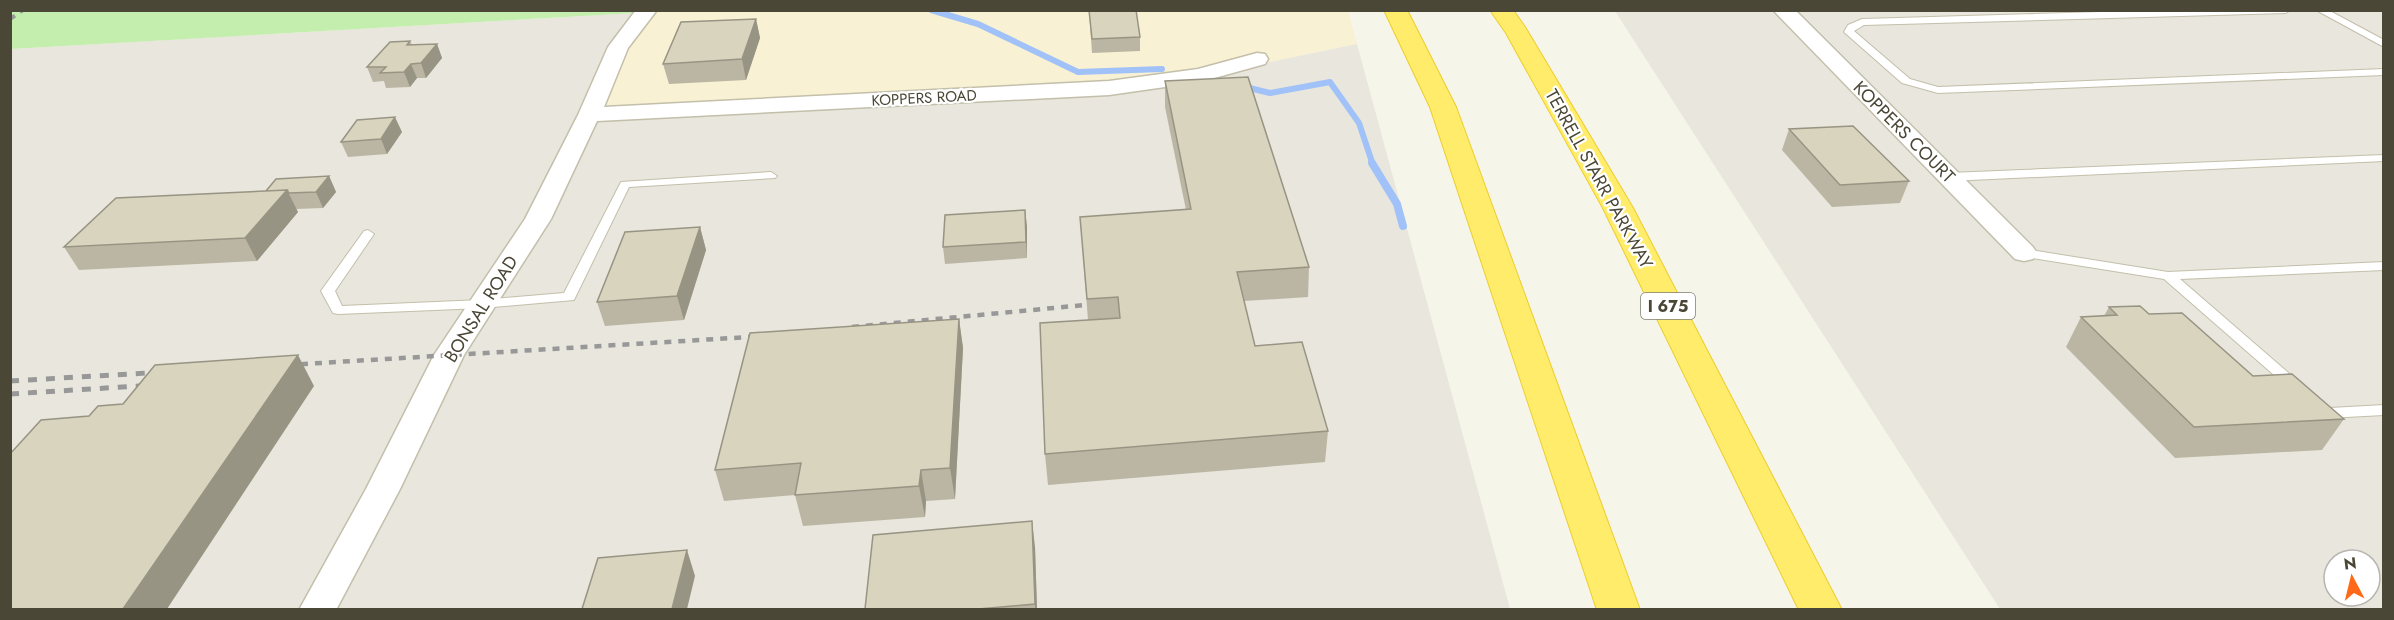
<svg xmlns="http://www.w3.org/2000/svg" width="2394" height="620" viewBox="0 0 2394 620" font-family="Jost,sans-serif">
  <rect width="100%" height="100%" fill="#f6f5e9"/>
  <path fill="#f9f1d3" d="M1348 10 1357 44 1144 88 579 122 639 11Z"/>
  <path fill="#e8e6dd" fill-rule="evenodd" d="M1615 11H2383V609H2000ZM2334 560H2370V596H2334Z
    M635 13 580 122 1144 88 1357 44 1510 609 11 610V49Z"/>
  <path fill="#c4eeae" d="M11 11H639L636 13 11 49Z"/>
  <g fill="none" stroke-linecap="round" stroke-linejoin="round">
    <path stroke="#a0c2f8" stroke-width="6" d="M931 10 978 24 1078 72 1162 69
      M1241 86 1270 93 1330 82 1359 123 1373 165"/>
    <path stroke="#a0c2f8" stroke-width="8" d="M1372 163 1397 204 1403 226"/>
    <defs>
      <path id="service" d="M2168 10H2290L2286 13 1864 25 1854 31 1910 79 1938 87 2384 69V75L1938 93 1902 83 1844 32 1848 25 1862 19Z
        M2316 10H2328L2384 40V47Z
        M2384 155V161L1949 181 1943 177 1949 173Z
        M771 172 777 176 775 178 629 187 574 300 482 308 338 314 333 313 321 291 364 231 368 230 374 234 335 291 342 306 482 300 564 293 621 182Z
        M2024 249 2168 272 2384 262V270L2180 279 2300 383 2302 386 2295 391 2290 389 2164 279 2020 256 2018 253Z
        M2321 403 2330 408 2384 405V415L2327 418 2322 417 2314 408 2316 405Z"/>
      <path id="minor" d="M636 10H657L628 48 604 107 1109 81 1198 69 1257 53 1265 54 1268 59 1265 64 1200 82 1109 95 597 121 551 219 464 355 400 489 336 610H299L366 489 434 355 525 219 578 115 608 47Z
        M1773 10H1795L2033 247 2037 253 2033 259 2024 261 2015 259Z"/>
      <path id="motorway" d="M1384 10H1407L1456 107 1640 610H1597L1430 107Z
        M1490 10H1513L1525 27 1633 208 1842 610H1799L1603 208 1506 33Z"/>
    </defs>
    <use href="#service" stroke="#c3bfaa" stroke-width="2"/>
    <use href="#minor" stroke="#c3bfaa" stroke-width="3"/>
    <use href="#motorway" stroke="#edcd2c" stroke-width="2"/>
    <use href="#service" fill="#fff" fill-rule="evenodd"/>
    <use href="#minor" fill="#fff" fill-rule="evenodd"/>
    <use href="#motorway" fill="#ffec6b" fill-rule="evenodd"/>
    <path stroke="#989898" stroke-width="4" stroke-dasharray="6 6" stroke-linecap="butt" d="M10 19 23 10"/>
    <path stroke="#989898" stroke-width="4.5" stroke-dasharray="7 7" stroke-linecap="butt" d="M852 327 1085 305
      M287 365 766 336"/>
    <path stroke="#989898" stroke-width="5" stroke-dasharray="9 9" stroke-linecap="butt" d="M10 381 164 372
      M10 394 154 385"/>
  </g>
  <path fill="#bbb6a3" d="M1089 10 1140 37V51L1092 53Z
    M756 19 760 38 746 80 669 84 663 64Z
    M410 41 412 45 437 44 442 58 426 78H417L410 87 386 88 384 81 373 82 367 67Z
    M1165 81 1309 267 1308 297 1244 301 1255 346 1328 431 1325 462 1048 485 1045 454 1088 320 1080 217 1186 210 1165 107Z
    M1789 129 1909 181 1900 203 1832 207 1782 150Z
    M402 132 387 154 348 157 341 142Z
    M329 176 336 192 323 208 296 209 298 212 257 261 79 270 64 247 266 191Z
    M1027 226V258L945 264 943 247Z
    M700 227 706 250 684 320 605 326 597 302Z
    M2109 307 2253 376 2344 419 2322 450 2175 458 2066 347 2081 317 2104 316Z
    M959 319 963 348 955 499 926 501 925 517 803 526 795 495 724 501 715 470Z
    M1035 547 1037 609H865Z"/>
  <path fill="#989484" d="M756 19 760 38 746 80 742 59Z
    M437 44 442 58 426 78 421 63Z
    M411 64 417 78 410 87 404 72Z
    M395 117 402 132 387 154 381 139Z
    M329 176 336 192 323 208 316 192Z
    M287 190 298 212 257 261 245 238Z
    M1025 210 1027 226V258L1026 242Z
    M700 227 706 250 684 320 677 296Z
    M959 319 963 348 955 499 950 468Z
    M298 355 314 386 167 609H123Z
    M921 470 926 501 925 517 919 486Z
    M1032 521 1035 547 1037 609H1035V604Z
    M687 550 695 576 687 609H672Z"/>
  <path fill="#d9d4bd" stroke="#989484" stroke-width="1.5" d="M1089 10H1136L1140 37 1092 39Z
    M756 19 742 59 663 64 681 22Z
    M410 41 407 45 437 44 421 63 411 64 404 72 380 73 386 67H367L390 42Z
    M1248 77 1309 267 1237 272 1255 346 1302 342 1328 431 1045 454 1040 323 1120 318 1118 297 1087 299 1080 217 1191 209 1165 81Z
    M395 117 381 139 341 142 357 120Z
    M1853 126 1909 181 1840 185 1789 129Z
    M329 176 316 192 289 193 287 190 266 191 276 179Z
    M287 190 245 238 64 247 116 198Z
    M1025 210 1026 242 943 247 945 215Z
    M700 227 677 296 597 302 625 232Z
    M2140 306 2149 314 2182 313 2253 376 2292 374 2344 419 2194 427 2081 317 2117 315 2109 307Z
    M959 319 950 468 921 470 919 486 795 495 801 463 715 470 750 333Z
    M298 355 123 609H10V454L41 420 89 416 98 406 123 404 155 365Z
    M1032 521 1035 604 978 609H865L873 535Z
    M687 550 672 609H582L598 558Z"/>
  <g text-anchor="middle" stroke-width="4.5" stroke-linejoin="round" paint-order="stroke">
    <g font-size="15" fill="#4b4736" stroke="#fff">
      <text transform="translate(924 98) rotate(-3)" y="5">KOPPERS ROAD</text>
    </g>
    <rect fill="#fff" stroke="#817e72" stroke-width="1.5" x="1641" y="293" width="54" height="26" rx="4.5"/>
    <g font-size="16" font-weight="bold" fill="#4b4736">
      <text x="1668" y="312">I 675</text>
    </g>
    <g font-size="18" fill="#4b4736" stroke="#fff">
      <text transform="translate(1904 132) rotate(45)" y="6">KOPPERS COURT</text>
      <text transform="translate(1599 179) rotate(61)" y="6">TERRELL STARR PARKWAY</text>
      <text transform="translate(481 309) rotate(-58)" y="6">BONSAL ROAD</text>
    </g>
  </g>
  <rect width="2394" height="620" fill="none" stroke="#4b4736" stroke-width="24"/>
  <g transform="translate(2352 578) rotate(353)"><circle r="28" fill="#ffffff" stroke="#b7b5af" stroke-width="1.5"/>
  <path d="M0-4.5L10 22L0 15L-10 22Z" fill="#ff6917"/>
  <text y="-9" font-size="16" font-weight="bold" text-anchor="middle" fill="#4b4736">N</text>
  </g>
</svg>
